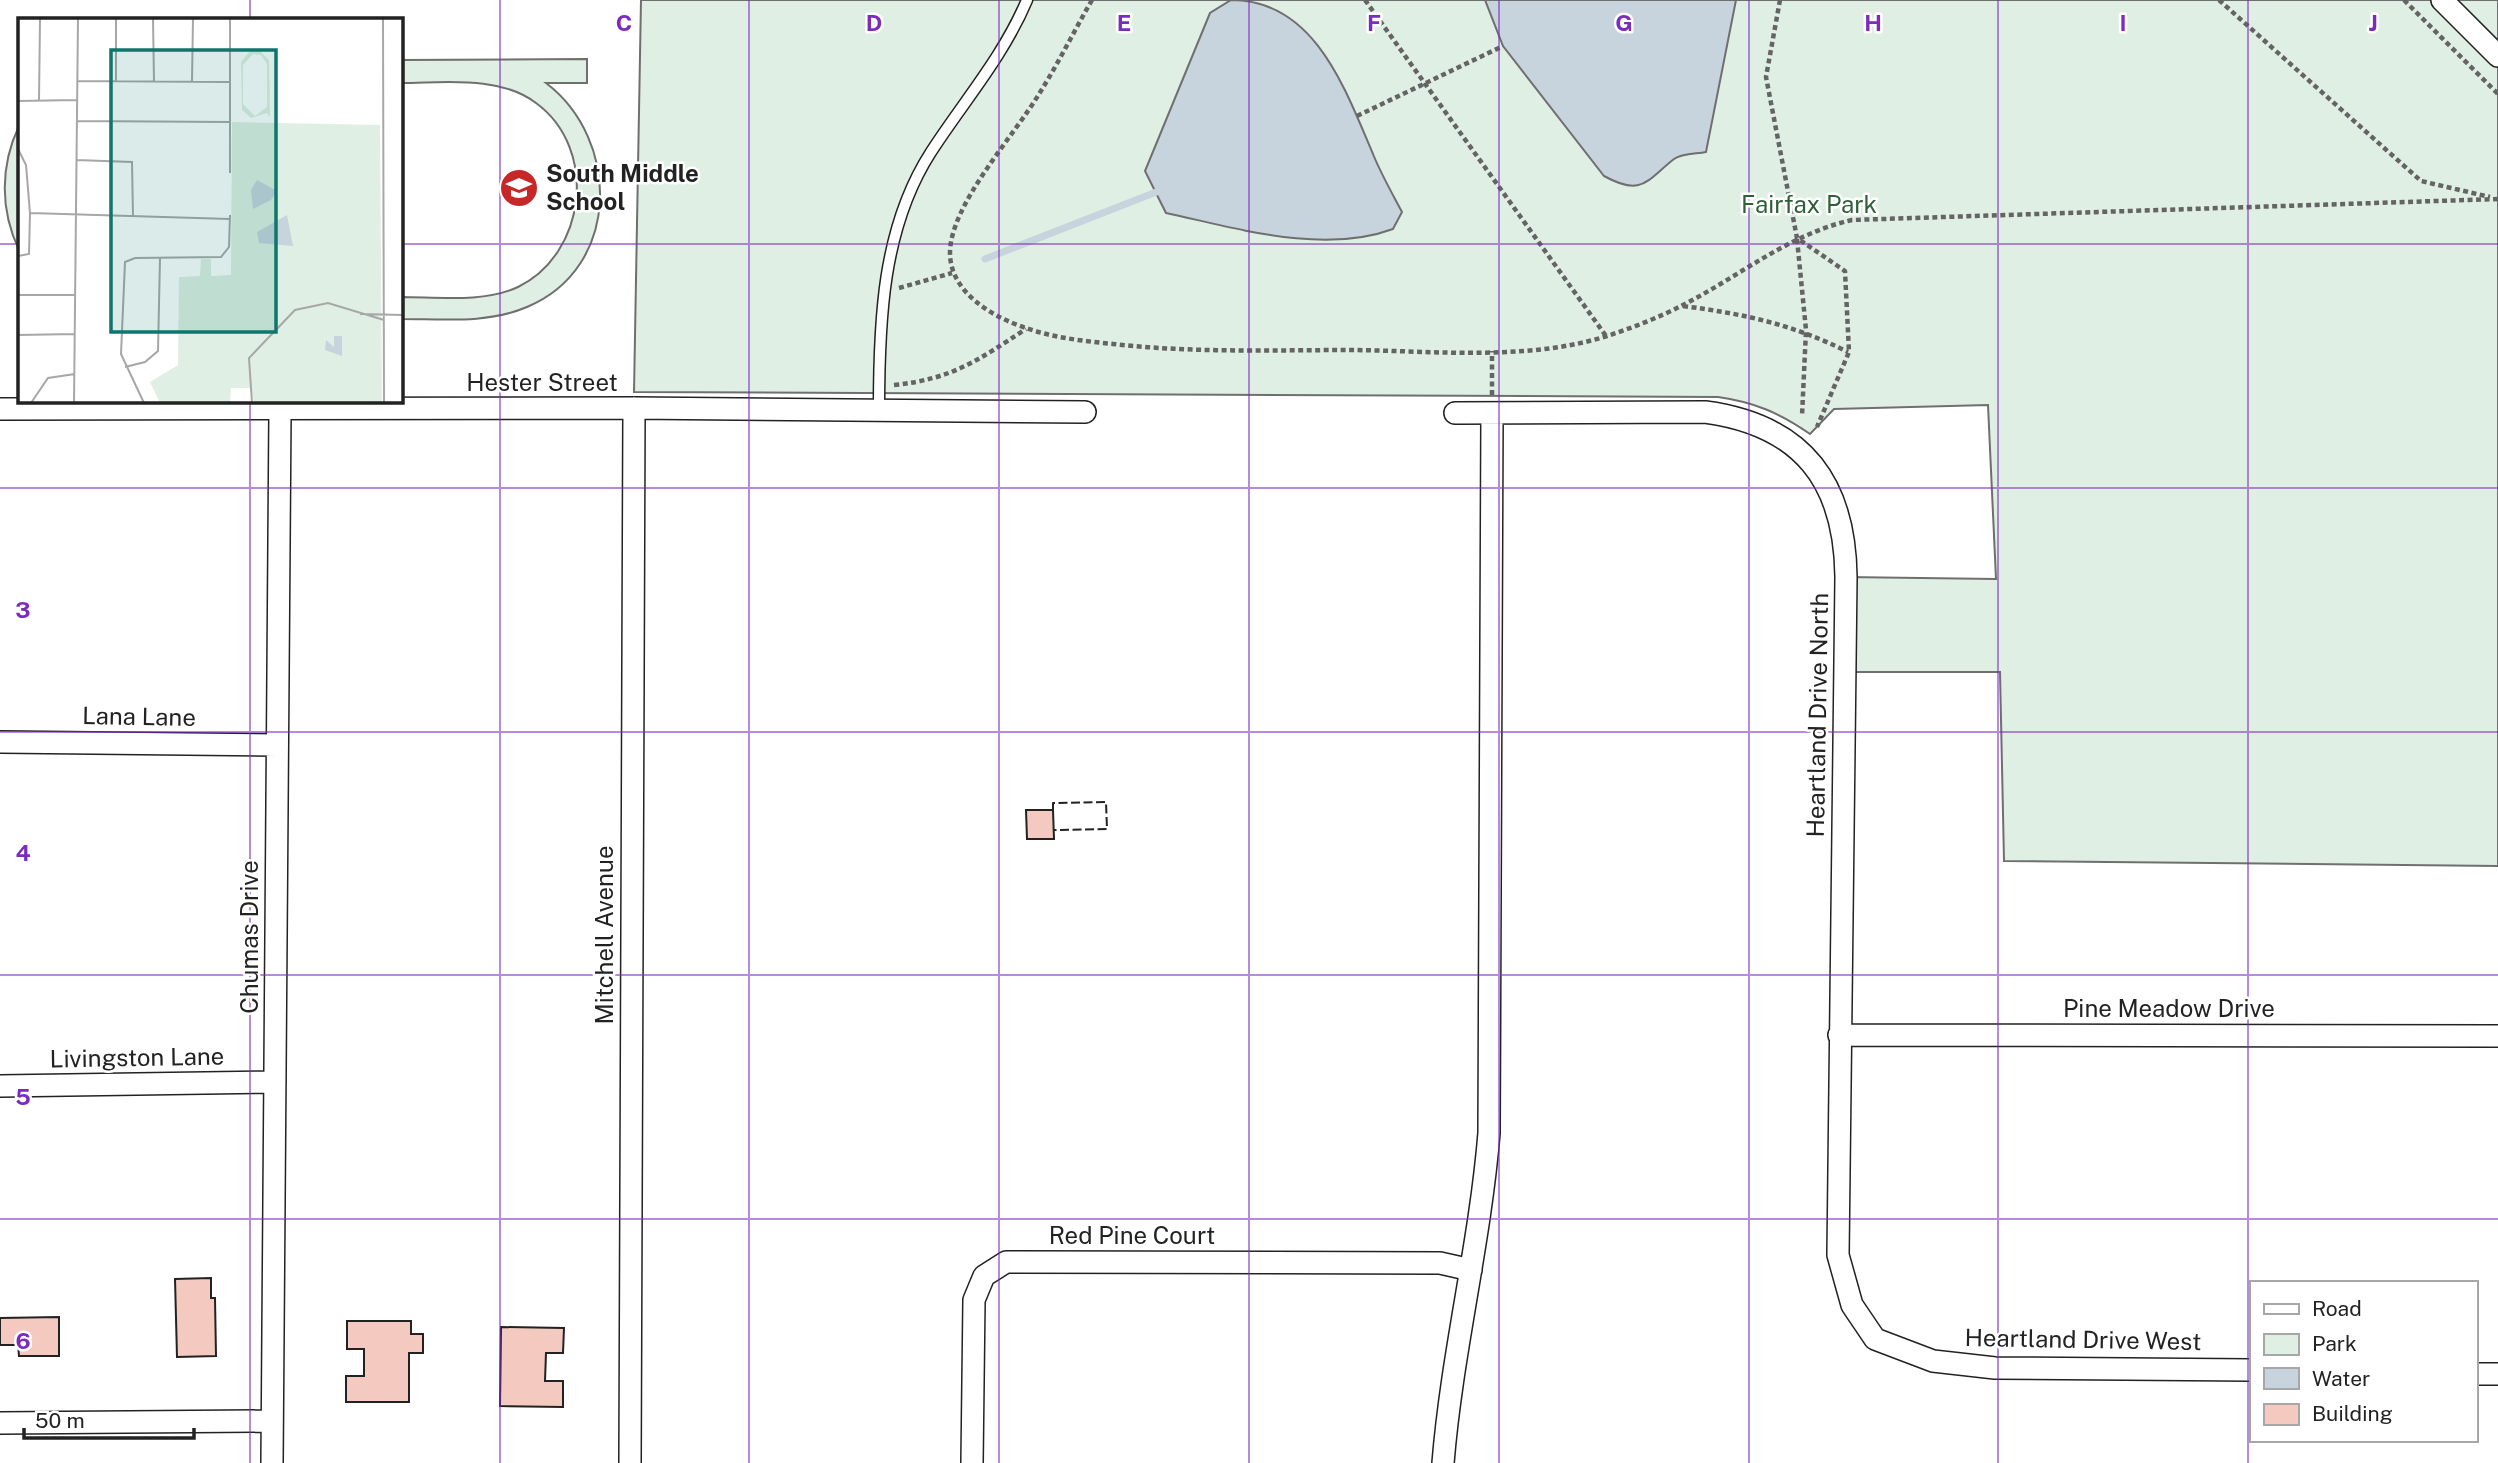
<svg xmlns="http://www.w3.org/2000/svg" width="2498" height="1463" viewBox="0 0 2498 1463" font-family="'Public Sans',sans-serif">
  <rect width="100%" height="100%" fill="#fff"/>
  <path fill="#e0efe3" stroke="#6f6f6f" stroke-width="2" d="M641 0H2498V866L2004 861 2000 672H1845L1846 577 1996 579 1988 405 1834 409 1810 434C1780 413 1754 402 1718 397L634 392Z
    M587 59V83H546C621 140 621 268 527 307 487 324 443 319 401 319V297C437 297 484 303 518 287 586 254 599 149 536 103 499 75 444 83 401 83V60Z
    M19 126V250C0 210 0 166 19 126Z"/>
  <path fill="#c7d3dd" stroke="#6f6f6f" stroke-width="2" d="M1231 0C1315 0 1345 89 1373 154 1381 174 1392 193 1402 212L1393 229C1323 255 1236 228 1166 213L1145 171 1210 13Z
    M1485 0H1736L1706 152C1697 154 1682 153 1674 159 1646 181 1642 197 1604 176L1503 46Z"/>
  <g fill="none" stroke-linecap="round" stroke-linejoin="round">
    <path stroke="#c7d3dd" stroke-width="7" d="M985 259 1164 189"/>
  </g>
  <path fill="#f3c9c0" stroke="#222" stroke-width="2" d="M1026 810H1053L1054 839H1027Z
    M211 1278V1298H215L216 1356 177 1357 175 1279Z
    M59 1317V1356H19L18 1345H0V1318Z
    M347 1321H411V1334H423V1353H409V1402H346V1376H364V1349H347Z
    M501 1327 564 1328 563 1353H546L545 1381H563V1407L500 1406Z"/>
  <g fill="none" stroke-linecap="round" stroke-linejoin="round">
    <defs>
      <path id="lane" d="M879 409C879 322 882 228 931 152 964 101 1003 57 1027 0"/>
      <path id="street" d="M2442 0 2498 56
        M0 409 634 408 1085 412
        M1455 413 1705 412C1802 425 1845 481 1846 577L1838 1255 1852 1305 1875 1339 1933 1361 1995 1368 2251 1370
        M0 742 277 745
        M1839 1035 2498 1036
        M0 1086 275 1082
        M2475 1374H2498
        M0 1423 272 1421
        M272 1463 280 411
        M630 1463 634 408
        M972 1463 974 1300 984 1276 1006 1262 1440 1263 1471 1270
        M1443 1463C1452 1352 1480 1244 1489 1133L1492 413"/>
    </defs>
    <use href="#lane" stroke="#222" stroke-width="13"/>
    <use href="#street" stroke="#222" stroke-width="24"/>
    <path stroke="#646464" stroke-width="4.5" stroke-dasharray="5 3.5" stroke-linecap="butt" d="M1092 0C1074 31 1058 64 1039 94 1014 136 950 205 950 253 950 292 992 317 1026 328 1054 338 1084 341 1113 344 1193 353 1274 350 1354 350 1436 351 1528 361 1607 336 1632 328 1660 317 1683 305 1740 276 1789 234 1852 220L2498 199
      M1365 0 1606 336
      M1780 0 1766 77 1797 238 1845 271 1849 352 1817 427
      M2219 0 2421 181 2490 197
      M2404 0 2498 94
      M1357 116 1503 46
      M1797 239 1806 330 1802 416
      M899 288 952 273
      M1683 306C1744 314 1792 324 1848 352
      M894 385C953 379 978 360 1026 329
      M1492 395V351"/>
    <use href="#lane" stroke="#fff" stroke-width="10"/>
    <use href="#street" stroke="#fff" stroke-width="21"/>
    <path stroke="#222" stroke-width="2" stroke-dasharray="9 3.5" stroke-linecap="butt" d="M1053 810V803L1106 802 1107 829 1054 830"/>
  </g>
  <path fill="none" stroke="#7b2cbf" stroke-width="2" stroke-opacity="0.55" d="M250 0V19M500 0V1463M749 0V1463M999 0V1463M1249 0V1463M1499 0V1463M1749 0V1463M1998 0V1463M2248 0V1463M0 244H19M401 244H2498M250 401V1463M0 488H2498M0 732H2498M0 975H2498M0 1219H2498"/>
  <defs>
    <symbol id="school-disc" viewBox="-11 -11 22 22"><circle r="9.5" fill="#c62828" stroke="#fff"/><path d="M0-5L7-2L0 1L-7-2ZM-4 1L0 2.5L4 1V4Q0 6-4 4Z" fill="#fff"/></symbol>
  </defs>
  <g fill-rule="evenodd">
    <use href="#school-disc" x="497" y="166" width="44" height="44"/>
  </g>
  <g text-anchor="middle" stroke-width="5" stroke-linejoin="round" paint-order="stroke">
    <g font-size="24" font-weight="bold" fill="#222" stroke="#fff" text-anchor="start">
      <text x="546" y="182">South Middle<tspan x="546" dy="28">School</tspan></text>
    </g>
    <g font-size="24" fill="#2f5e38" stroke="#fff">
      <text x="1809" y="213">Fairfax Park</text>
    </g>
    <g font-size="24" fill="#222" stroke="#fff">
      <text x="542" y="391">Hester Street</text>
      <text transform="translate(1818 715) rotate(-89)" y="8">Heartland Drive North</text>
      <text transform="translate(139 717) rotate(1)" y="8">Lana Lane</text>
      <text transform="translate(605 935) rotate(-90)" y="8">Mitchell Avenue</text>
      <text transform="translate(250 937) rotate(-90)" y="8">Chumas Drive</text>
      <text x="2169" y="1017">Pine Meadow Drive</text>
      <text transform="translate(137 1058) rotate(-1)" y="8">Livingston Lane</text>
      <text x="1132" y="1244">Red Pine Court</text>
      <text transform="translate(2083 1340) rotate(1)" y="8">Heartland Drive West</text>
    </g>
  </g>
  <g transform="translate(18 18)">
    <rect width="385" height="385" fill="#fff"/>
    <path d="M232 33H242L251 42 252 99 249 95 233 100 224 92 223 44ZM235 36 243 37 249 46V89L237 98 225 86V47ZM214 104 362 107 364 385H236L233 370H213L212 385H142L132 364 160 347 161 259 182 258 183 241H193V258L213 257Z" fill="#e0efe3" fill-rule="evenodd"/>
    <path d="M239 162 259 173 253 182 235 191 233 172ZM269 197 275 228 241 225 239 214ZM316 318H324V338L307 332 308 322 316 329Z" fill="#c7d3dd"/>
    <path fill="none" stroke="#a7a7a7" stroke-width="2" d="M98 0V63M135 0 136 64M365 0 366 385M59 63 212 64M174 64 175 0M0 83 59 82M21 83 22 0M59 103 212 104M0 131 8 147 12 195 11 236 0 238M58 142 114 144 115 199M212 155V0M12 195 212 201M0 277H57M342 296 385 297M0 317 57 316M107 349 127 344 140 333 142 240M13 385 30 360 57 356M56 385 60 0M126 385 103 336 107 244 117 240 203 239 211 229 212 197M234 385 231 340 277 292 310 285 366 302"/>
    <path fill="#0f766e" fill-opacity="0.15" stroke="#0f766e" stroke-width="3.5" d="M93 32H258V314H93Z"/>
    <rect width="385" height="385" fill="none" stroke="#222" stroke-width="3.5"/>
  </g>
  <g font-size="23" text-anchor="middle" font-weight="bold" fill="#7b2cbf" stroke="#fff" stroke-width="5" stroke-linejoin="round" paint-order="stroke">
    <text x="624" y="31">C</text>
    <text x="874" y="31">D</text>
    <text x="1124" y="31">E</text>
    <text x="1374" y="31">F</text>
    <text x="1624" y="31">G</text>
    <text x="1873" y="31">H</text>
    <text x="2123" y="31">I</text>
    <text x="2373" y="31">J</text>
    <text x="23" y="618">3</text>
    <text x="23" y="861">4</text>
    <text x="23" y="1105">5</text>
    <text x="23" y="1349">6</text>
  </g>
  <rect x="2250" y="1281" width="228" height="161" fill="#ffffff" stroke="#a7a7a7" stroke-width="2"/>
  <rect x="2264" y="1304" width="35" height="10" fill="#ffffff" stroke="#a7a7a7" stroke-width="2"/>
  <text x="2312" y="1316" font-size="21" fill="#222222">Road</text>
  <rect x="2264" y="1334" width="35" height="21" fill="#e0efe3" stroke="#a7a7a7" stroke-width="2"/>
  <text x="2312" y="1351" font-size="21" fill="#222222">Park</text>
  <rect x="2264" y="1368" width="35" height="21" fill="#c7d3dd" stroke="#a7a7a7" stroke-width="2"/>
  <text x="2312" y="1386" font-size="21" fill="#222222">Water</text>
  <rect x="2264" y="1404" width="35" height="21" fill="#f3c9c0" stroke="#a7a7a7" stroke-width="2"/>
  <text x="2312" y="1421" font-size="21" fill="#222222">Building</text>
  <path d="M24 1428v10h170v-10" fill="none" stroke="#222222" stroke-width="3.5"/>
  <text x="35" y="1428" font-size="21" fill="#222222" stroke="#ffffff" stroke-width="5" paint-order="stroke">50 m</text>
</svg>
